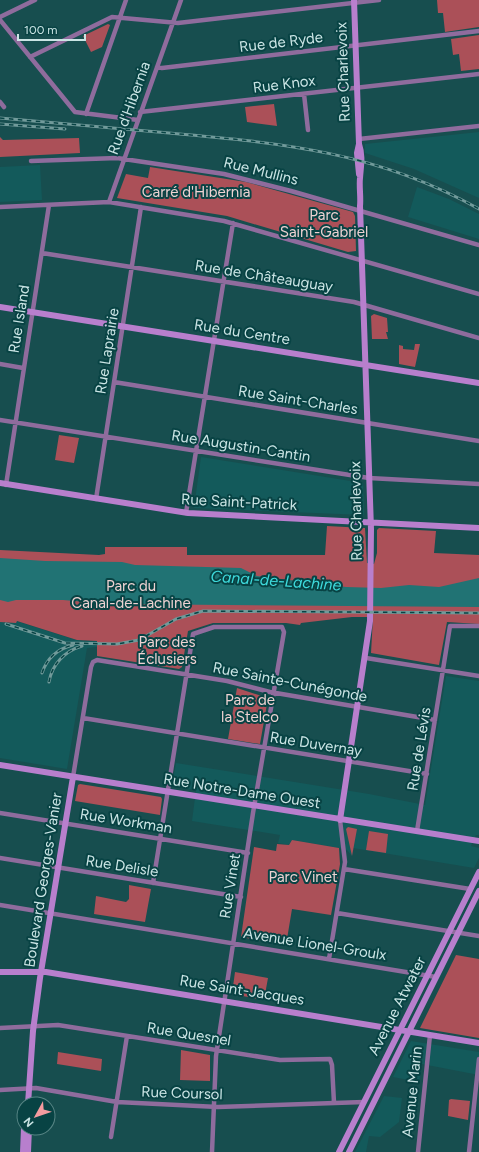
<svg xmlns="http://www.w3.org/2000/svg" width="479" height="1152" viewBox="0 0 479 1152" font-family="Figtree,sans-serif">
  <rect width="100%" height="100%" fill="#174e4f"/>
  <path fill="#135a5b" d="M479 132V198L414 169 365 153V144Z
    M40 165 42 200 0 202V167Z
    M417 187 449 199 479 214V239L408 217Z
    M201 457 363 483 364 515 194 508Z
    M16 621 76 640 97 641V647L87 648 67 769 0 758V622Z
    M446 676 479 681V835H476L471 846 479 848V858L474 868 353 848 352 856 347 850 339 848 292 840 289 845 278 843 280 835 192 821 196 790 172 786 176 763 369 794 425 805Z
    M411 1041 479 1052V1075L422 1064 419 1082 393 1077Z
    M384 1096 402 1098 399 1122 380 1137 369 1136 366 1152H355Z"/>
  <path fill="#ab5058" d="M437 0H479V27L445 32 443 13H438Z
    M108 24 110 25 102 47 91 52 83 36Z
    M479 35V69L461 71 459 54 453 55 451 39Z
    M274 104 277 126 247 122 245 107Z
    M0 137 3 140 79 138 80 153 0 157Z
    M150 167 246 182 353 212 355 216 356 251 348 252 227 216 117 198 126 174 148 178Z
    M374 314 387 318 388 332H386L388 339H372L371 316Z
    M415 344H420L415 367 399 364V345L403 346V349L414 350Z
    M59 435 79 438 74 463 55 460Z
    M327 526 365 528 367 563 374 564 377 553V530L379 528 436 531 434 553 479 555V624L447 622 439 665 371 653 373 617H352L301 623 300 625 286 623H213L188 631 182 667 179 669 97 656V641L77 640 17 621 16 623 0 622V550L99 555 105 554V547H187V555H325Z
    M237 688 268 698 260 744 228 739Z
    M80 784 161 797 162 799 160 815 75 801 78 785Z
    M348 827 357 829 352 856 346 829Z
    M369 831 388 834 386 853 366 850Z
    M292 840 339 848 340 864 331 915 292 909 286 945 241 937 254 847 276 851 277 844 289 845Z
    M129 885 151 889 145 922 94 914 96 896 126 902 129 899Z
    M456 955 479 959V1038L420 1028Z
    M235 972 268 978 264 1000 232 994Z
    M181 1050 210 1055V1081L180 1080Z
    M58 1052 102 1059 101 1071 57 1064Z
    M451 1099 470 1101 468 1120 448 1116 449 1100Z"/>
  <path fill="#217374" d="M0 558 45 561 122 562 135 565 241 568 257 576 346 587 381 588 409 585 439 587 479 578V607L110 604 63 600H16L8 602 0 600Z"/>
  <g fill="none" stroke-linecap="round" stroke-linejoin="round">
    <path stroke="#8f6c9d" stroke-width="4.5" d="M0 17 35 0
      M0 20 75 112 138 120
      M30 57 112 17 178 23 379 0
      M157 67 162 68 479 31
      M304 94 308 130
      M0 102 4 107
      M140 112 479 74
      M86 114 126 0
      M359 139 479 126
      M31 161 117 158 224 174 291 191 479 245
      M109 202 181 0
      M0 207 109 202 224 221 479 294
      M42 253 354 302 479 338
      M0 364 23 368
      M114 382 479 441
      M0 420 369 478 479 484
      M6 485 49 205
      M96 499 141 207
      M186 513 233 223
      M366 658 479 676
      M83 718 427 774
      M73 777 91 667 93 662 97 660 227 681 270 692 435 720
      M0 813 248 853
      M417 831 450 626H479
      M0 858 241 897
      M344 869 470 889
      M153 883 193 634 214 627H282L284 632 253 813 216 1056 212 1152
      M0 905 436 977
      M337 913 479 936
      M329 959 345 862 340 820
      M0 1028 58 1025 280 1060 330 1059 332 1065 334 1103
      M0 1090 36 1088 117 1102 218 1107 364 1102
      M111 1137 127 1036
      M418 1152 430 1035
      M469 1152 479 1059"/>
    <path stroke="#b87fcd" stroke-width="6" d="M354 0 359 144 357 153 359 174
      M0 307 479 383
      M0 483 188 513 479 528
      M0 765 479 841
      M340 820 370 621 371 529 360 206C361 197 359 187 360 178 361 165 363 156 359 144
      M0 972H46L479 1043
      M28 1104 33 1031 40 978 73 777
      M23 1152 24 1128
      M28 1152 29 1128
      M339 1152 479 872
      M349 1152 479 891"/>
    <defs>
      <path id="rail" d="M0 118C56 123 113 128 169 133 282 143 378 152 479 209
        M0 124 65 129
        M6 624 65 643 117 644 139 640 176 619 203 611 479 613
        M42 673C47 658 57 649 73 645
        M49 682C52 664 65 651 82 646"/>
    </defs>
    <use href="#rail" stroke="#719a9a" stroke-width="3"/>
    <use href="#rail" stroke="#084344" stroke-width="1.5" stroke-dasharray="4.5" stroke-linecap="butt"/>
  </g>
  <g text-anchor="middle" stroke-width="4" stroke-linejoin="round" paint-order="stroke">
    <g font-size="15" fill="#cbe5e5" stroke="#084344">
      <text transform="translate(281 42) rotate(-7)" y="5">Rue de Ryde</text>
      <text transform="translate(343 72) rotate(-92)" y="5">Rue Charlevoix</text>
      <text transform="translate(284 84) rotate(-7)" y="5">Rue Knox</text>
      <text transform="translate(129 108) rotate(-70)" y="5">Rue d'Hibernia</text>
      <text transform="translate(261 171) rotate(14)" y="5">Rue Mullins</text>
      <text transform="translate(264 276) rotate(9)" y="5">Rue de Châteauguay</text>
      <text transform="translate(19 319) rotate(-81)" y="5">Rue Island</text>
      <text transform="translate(242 332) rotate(9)" y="5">Rue du Centre</text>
      <text transform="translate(107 351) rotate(-81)" y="5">Rue Laprairie</text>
      <text transform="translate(298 400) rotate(9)" y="5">Rue Saint-Charles</text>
      <text transform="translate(241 446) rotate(9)" y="5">Rue Augustin-Cantin</text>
      <text transform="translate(239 502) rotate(3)" y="5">Rue Saint-Patrick</text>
      <text transform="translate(356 511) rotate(-91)" y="5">Rue Charlevoix</text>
      <text transform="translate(290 682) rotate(11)" y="5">Rue Sainte-Cunégonde</text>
      <text transform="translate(316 744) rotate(9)" y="5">Rue Duvernay</text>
      <text transform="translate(419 749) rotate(-81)" y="5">Rue de Lévis</text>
      <text transform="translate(242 791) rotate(9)" y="5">Rue Notre-Dame Ouest</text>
      <text transform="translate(126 821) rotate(9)" y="5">Rue Workman</text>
      <text transform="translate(122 866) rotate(9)" y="5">Rue Delisle</text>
      <text transform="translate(43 880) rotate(-81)" y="5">Boulevard Georges-Vanier</text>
      <text transform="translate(230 886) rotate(-81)" y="5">Rue Vinet</text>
      <text transform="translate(315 944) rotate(9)" y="5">Avenue Lionel-Groulx</text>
      <text transform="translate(242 990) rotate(9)" y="5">Rue Saint-Jacques</text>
      <text transform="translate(397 1006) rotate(-63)" y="5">Avenue Atwater</text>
      <text transform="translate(189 1034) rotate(9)" y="5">Rue Quesnel</text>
      <text transform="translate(412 1092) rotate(-84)" y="5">Avenue Marin</text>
      <text transform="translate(182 1093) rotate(2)" y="5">Rue Coursol</text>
    </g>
    <g font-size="15" fill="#eed2d2" stroke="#084344">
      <text x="196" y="197">Carré d'Hibernia</text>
      <text x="324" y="220">Parc<tspan x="324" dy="17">Saint-Gabriel</tspan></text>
      <text x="131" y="591">Parc du<tspan x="131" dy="17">Canal-de-Lachine</tspan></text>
      <text x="167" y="647">Parc des<tspan x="167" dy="17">Éclusiers</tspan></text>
      <text x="250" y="705">Parc de<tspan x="250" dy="17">la Stelco</tspan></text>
      <text x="303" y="882">Parc Vinet</text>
    </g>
    <g font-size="16" font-style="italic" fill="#3edadc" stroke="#084344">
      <text transform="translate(276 580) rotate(4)" y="6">Canal-de-Lachine</text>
    </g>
  </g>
  <g transform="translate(36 1116) rotate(230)"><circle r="19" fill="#084344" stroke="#568484"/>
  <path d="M0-3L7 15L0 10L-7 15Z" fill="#f49b9f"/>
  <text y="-6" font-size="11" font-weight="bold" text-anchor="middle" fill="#cbe5e5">N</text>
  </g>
  <path d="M18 34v6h67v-6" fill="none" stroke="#cbe5e5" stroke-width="2"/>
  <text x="24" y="34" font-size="12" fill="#cbe5e5" stroke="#084344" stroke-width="3" paint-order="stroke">100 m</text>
</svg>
